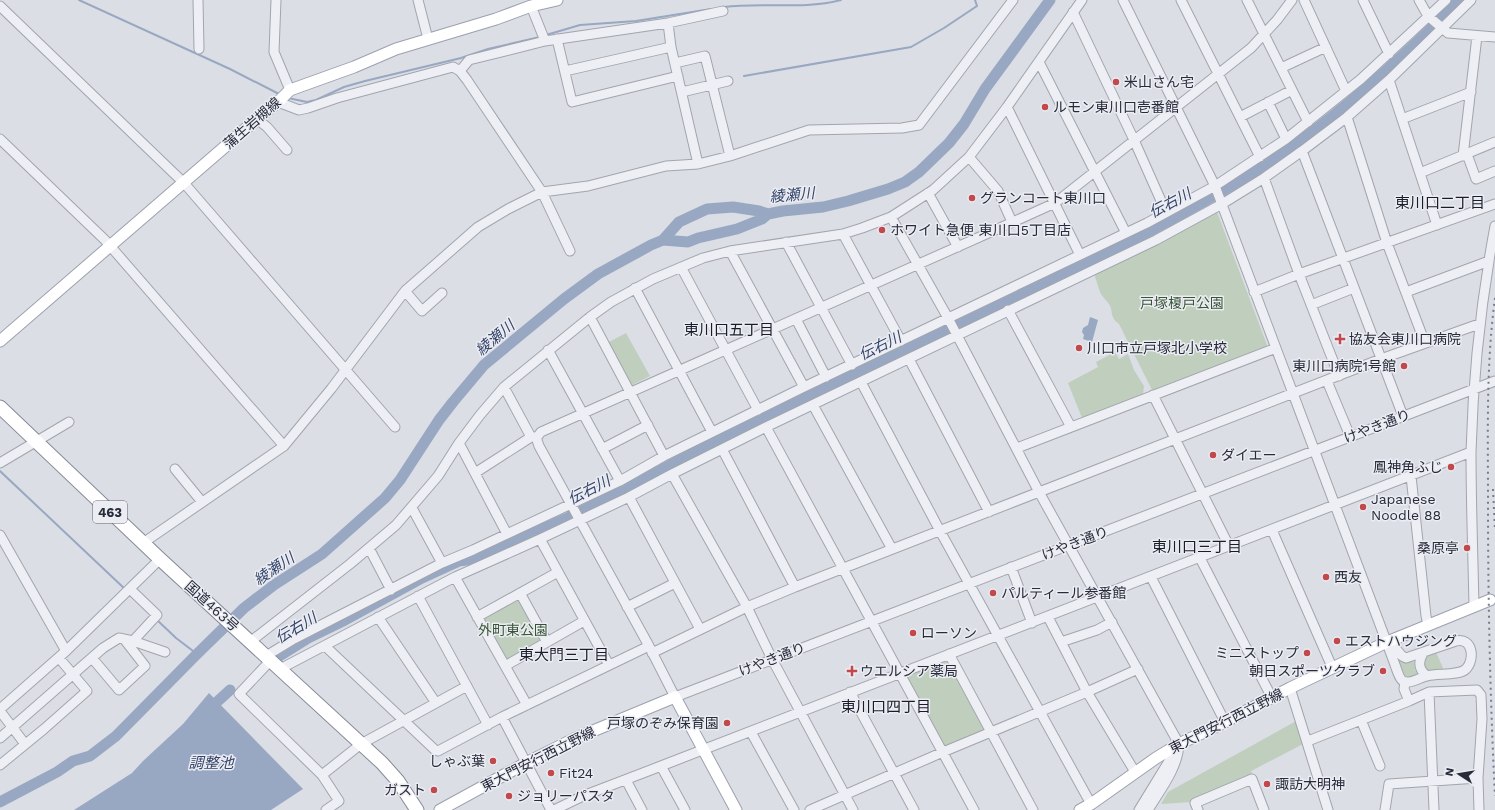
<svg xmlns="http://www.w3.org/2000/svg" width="1495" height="810" viewBox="0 0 1495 810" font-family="'Work Sans','Noto Sans JP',sans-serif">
  <rect width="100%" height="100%" fill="#dcdee5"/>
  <path fill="#c0cebe" d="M1217 212 1267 345 1266 349 1158 391 1152 390 1119 324C1112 319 1112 315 1111 308 1109 302 1102 297 1100 292 1098 287 1097 282 1095 277L1096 271Z
    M626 333 650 376 632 385 629 384 607 343Z
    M1115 352 1119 359 1128 354 1134 370 1144 386 1143 394 1082 418 1068 383 1098 367 1096 362Z
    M518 597 544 640 507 662 482 617Z
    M1436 652 1443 668 1442 671H1427L1424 670 1423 660 1425 657Z
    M1396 655C1400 661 1405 663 1412 661L1414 662 1415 670 1418 674C1415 679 1408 679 1403 675Z
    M944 659 949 661 986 728 984 732 947 748 942 746 905 678 907 674Z
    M1298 720 1305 743 1251 771 1253 776 1192 802 1161 804 1168 792Z"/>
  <path fill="#99a8c2" d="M1090 317 1098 320 1092 342 1083 339 1084 335 1082 332 1083 328 1088 325Z
    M209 693 303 789 271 810H74L132 773 143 761 183 724Z"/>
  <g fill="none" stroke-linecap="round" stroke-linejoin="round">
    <path stroke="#99a8c2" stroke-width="2" d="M79 0 230 69 281 95
      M724 7C761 2 803 10 841 0
      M546 35 580 25 636 21 711 9
      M744 76 911 47 944 28 977 6 975 0
      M288 98 307 102 316 100 344 87 365 81 461 58 488 49 540 37
      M0 471 126 590
      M156 619 176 638 197 654"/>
    <path stroke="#99a8c2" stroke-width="11" d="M663 240 688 242 698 238 737 229 762 219 768 214
      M276 658 308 638 345 620 422 578 459 561 474 559 574 515 736 431 1098 258C1149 232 1200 205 1249 175 1299 145 1348 105 1391 66 1414 45 1438 24 1458 0
      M206 712 230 690
      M0 802 57 772 73 761 90 756 116 736 197 654 244 608 274 585 322 554 385 498 400 480 439 420 453 402 484 365 564 299 598 274 651 245 663 240 679 222 707 209 733 207 759 211 768 214 783 211 823 207 848 201 888 189 905 182 919 172 949 143 964 124 985 89 1050 0"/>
    <defs>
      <path id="minor" d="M198 0 199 49
        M276 0 274 52 290 90
        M418 0 428 39
        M1123 0 1215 186 1394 662C1396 667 1399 679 1403 681 1410 685 1420 677 1427 676 1437 673 1459 676 1466 669 1475 660 1473 637 1456 641L1406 658 1402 656 1396 649 1387 642
        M1181 0 1260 157
        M1247 0 1308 122
        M1304 0 1346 91
        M1363 0 1389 54
        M1419 0 1428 16 1448 33 1495 37
        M0 6 184 183 395 427
        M531 6 545 41 668 23 723 11
        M1073 12 1134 140 1166 212
        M668 23 671 47 698 164
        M557 39 572 102 678 76
        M1039 62 1126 233
        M675 63 705 56 730 156
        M1281 68 1326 47
        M460 71 469 60 545 41
        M565 71 671 47
        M1389 80 1437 225
        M682 92 728 81
        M278 102 299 110 308 108 337 98 453 67 460 71 467 80 542 192 570 251
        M1268 102 1286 139
        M1007 107 1080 255
        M1240 117 1292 90
        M1347 117 1387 243 1425 343
        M257 119 267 127 287 150
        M1402 119 1471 92
        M0 139 105 240 284 446
        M1302 151 1403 416
        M1467 154 1476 179 1495 171
        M1463 156 1477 36
        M969 157 998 191 1012 222
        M1420 173 1495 142
        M1264 178 1299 274 1339 376
        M928 193 958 247
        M891 217 948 318 1039 492 1179 744C1178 768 1160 790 1148 810
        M843 234 901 341
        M786 242 852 365
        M730 251 804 387
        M681 267 758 410
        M635 288 712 432
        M405 291 422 311 442 293
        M1254 292 1299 274 1495 204
        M1406 292 1489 261
        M1311 305 1354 288
        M1008 310 1071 427
        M590 317 664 456
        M796 319 826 377
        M548 350 620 481
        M909 359 989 512
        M1327 381 1350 436
        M861 382 940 531 1091 804
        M504 387 531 437
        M1153 395 1229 546
        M813 405 892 549
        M766 427 974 810
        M537 437V440L539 446 649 646 675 697 1495 381
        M459 443 507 534
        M1017 448 1276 348
        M602 449 648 425
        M722 449 795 587
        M0 463 69 422
        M175 469 202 502
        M475 473 531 437H537L541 432 1002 227 1055 203 1251 48 1277 20 1292 0
        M672 474 747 607 772 659 853 810
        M1411 476 1426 616 1428 625
        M629 497 700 629
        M412 508 442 563
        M1272 530 1332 667
        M0 535 66 651
        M540 539 609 665
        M143 543 284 446 331 389 405 291 478 227 508 209 542 192 588 186 666 166 698 164 730 156 809 130 902 128 919 125 1013 0
        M369 548 391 590
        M1200 558 1272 698
        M1011 567 1032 623
        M455 577 527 705
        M1151 577 1225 722
        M130 589 157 615 133 641
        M520 593 547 642
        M418 596 488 725
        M627 607 675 583
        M1474 607C1473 556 1471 504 1471 452 1473 376 1481 301 1495 226
        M378 617 436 703
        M477 617 558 572
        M1048 617 1087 692 1135 772
        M250 642 350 564 396 525 438 476 459 443 480 415 504 387 590 317 611 302 653 279 703 258 730 251 843 234 862 228 891 217 933 190 969 157 1007 107 1082 0
        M1061 642 1097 630 1112 622
        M325 646 435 750 438 751 502 717 649 646
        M652 653 747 607 795 587 1381 359 1479 324
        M1423 653C1418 662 1418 669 1427 676
        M949 654 1033 810
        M266 656 294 639 442 563 473 550 620 481 664 456 804 387 1147 223 1215 186 1286 139 1361 79 1446 0
        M92 658 119 690 145 666 124 639
        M271 660 239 694 322 775 339 801 326 810
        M505 666 584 621
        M280 669 455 577 540 539 629 497 672 474 766 427 1156 240 1222 204 1264 178 1302 151 1347 117 1389 80 1471 0
        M1405 682 1404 689 1409 701
        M1290 688 1328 810
        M850 692 914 810
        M1429 692 1434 810
        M0 709 66 651 160 559
        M0 711 25 744
        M502 717 551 810
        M1361 720 1380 766
        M751 732 794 810
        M0 738 103 648 119 638 133 641 165 652
        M1308 741 1409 701 1429 692 1477 690 1481 695 1482 719 1478 778 1479 810
        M0 765 44 729 87 691 59 658
        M661 766 685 810
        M322 775 361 744 467 686
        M626 780 642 810
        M554 810 583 796 661 766 1471 452
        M810 810 943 752 1087 692 1138 669
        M1139 810 1174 753
        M1198 810 1195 803 1252 779 1264 810
        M1385 810 1389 784 1478 778"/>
      <path id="major" d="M0 341 257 119 278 102 290 90 354 67 396 49 496 19 531 6 557 0
        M440 810 526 763 576 738 675 697 736 810
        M1080 810 1091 804 1156 758 1179 744 1225 722 1290 688 1387 642 1490 600"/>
      <path id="highway" d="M0 407 160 559 382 763 398 781 417 810"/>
    </defs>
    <use href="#minor" stroke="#a2a5ae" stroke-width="11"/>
    <use href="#major" stroke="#9ca1af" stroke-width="13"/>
    <use href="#highway" stroke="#858a9a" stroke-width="15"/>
    <use href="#minor" stroke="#eeeff4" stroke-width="9"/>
    <use href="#major" stroke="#fff" stroke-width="11"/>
    <use href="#highway" stroke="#fff" stroke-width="13"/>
    <path stroke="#777c8d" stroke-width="2" stroke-dasharray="2 4" stroke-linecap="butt" d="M1495 298C1486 365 1488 432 1488 500 1488 599 1490 697 1495 796
      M1493 489 1495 530"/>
  </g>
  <g fill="#c1494b" stroke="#ebedf3" stroke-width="1.5">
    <circle cx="1116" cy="82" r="4"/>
    <circle cx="1045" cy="107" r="4"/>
    <circle cx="972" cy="198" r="4"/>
    <circle cx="882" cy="230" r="4"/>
    <path d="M1338 333h4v4h4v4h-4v4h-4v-4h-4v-4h4z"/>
    <circle cx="1079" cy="348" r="4"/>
    <circle cx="1404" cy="366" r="4"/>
    <circle cx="1213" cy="455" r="4"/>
    <circle cx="1451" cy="467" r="4"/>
    <circle cx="1363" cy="507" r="4"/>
    <circle cx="1467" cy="548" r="4"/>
    <circle cx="1326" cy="577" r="4"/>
    <circle cx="993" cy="593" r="4"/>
    <circle cx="913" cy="633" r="4"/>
    <circle cx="1337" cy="641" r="4"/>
    <circle cx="1307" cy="653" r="4"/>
    <path d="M850 665h4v4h4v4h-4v4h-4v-4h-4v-4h4z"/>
    <circle cx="1383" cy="671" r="4"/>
    <circle cx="727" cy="723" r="4"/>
    <circle cx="493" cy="761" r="4"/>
    <circle cx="551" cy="773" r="4"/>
    <circle cx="1267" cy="784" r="4"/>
    <circle cx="434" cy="790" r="4"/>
    <circle cx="509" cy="796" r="4"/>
  </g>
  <g text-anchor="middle" stroke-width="3" stroke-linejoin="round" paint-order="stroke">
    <rect fill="#ebedf3" stroke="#626572" stroke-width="1" x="93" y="501" width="34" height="22" rx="3"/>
    <g font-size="13" font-weight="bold" fill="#272b3a">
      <text x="110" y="517">463</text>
    </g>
    <g font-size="14" fill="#272b3a" stroke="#ebedf3" text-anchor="start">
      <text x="1124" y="87">米山さん宅</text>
      <text x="1053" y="112">ルモン東川口壱番館</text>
      <text x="980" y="203">グランコート東川口</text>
      <text x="890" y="235">ホワイト急便 東川口5丁目店</text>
      <text x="1349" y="344">協友会東川口病院</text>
      <text x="1087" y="353">川口市立戸塚北小学校</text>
      <text x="1396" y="371" text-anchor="end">東川口病院1号館</text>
      <text x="1221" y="460">ダイエー</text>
      <text x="1443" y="472" text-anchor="end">鳳神角ふじ</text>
      <text x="1371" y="504">Japanese<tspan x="1371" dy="16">Noodle 88</tspan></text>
      <text x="1459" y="553" text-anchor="end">桑原亭</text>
      <text x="1334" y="582">西友</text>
      <text x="1001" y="598">パルティール参番館</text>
      <text x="921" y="638">ローソン</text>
      <text x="1345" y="646">エストハウジング</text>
      <text x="1299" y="658" text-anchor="end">ミニストップ</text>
      <text x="860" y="676">ウエルシア薬局</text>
      <text x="1375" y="676" text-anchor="end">朝日スポーツクラブ</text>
      <text x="719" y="728" text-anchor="end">戸塚のぞみ保育園</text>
      <text x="485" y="766" text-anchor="end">しゃぶ葉</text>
      <text x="559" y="778">Fit24</text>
      <text x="1275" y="789">諏訪大明神</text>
      <text x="426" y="795" text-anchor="end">ガスト</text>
      <text x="517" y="801">ジョリーパスタ</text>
    </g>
    <g font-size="14" fill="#272b3a" stroke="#ebedf3">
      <text transform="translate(252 123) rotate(-41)" y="5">蒲生岩槻線</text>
      <text transform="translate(1377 426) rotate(-21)" y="5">けやき通り</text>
      <text transform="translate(1075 543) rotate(-21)" y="5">けやき通り</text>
      <text transform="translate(212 606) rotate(42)" y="5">国道463号</text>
      <text transform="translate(772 659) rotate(-21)" y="5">けやき通り</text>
      <text transform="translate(1226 721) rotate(-27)" y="5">東大門安行西立野線</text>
      <text transform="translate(538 759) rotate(-27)" y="5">東大門安行西立野線</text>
    </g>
    <g font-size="14" fill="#375436" stroke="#ebedf3">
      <text x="1182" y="308">戸塚榎戸公園</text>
      <text x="513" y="635">外町東公園</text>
    </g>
    <g font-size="15" font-style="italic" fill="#35456a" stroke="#ebedf3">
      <text transform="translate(792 195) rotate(-5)" y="5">綾瀬川</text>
      <text transform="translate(1170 203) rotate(-28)" y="5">伝右川</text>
      <text transform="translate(495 338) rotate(-40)" y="5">綾瀬川</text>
      <text transform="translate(880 346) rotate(-26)" y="5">伝右川</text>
      <text transform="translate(589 490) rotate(-27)" y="5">伝右川</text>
      <text transform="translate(274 569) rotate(-34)" y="5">綾瀬川</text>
      <text transform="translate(296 628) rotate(-31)" y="5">伝右川</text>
      <text x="211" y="768">調整池</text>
    </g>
    <g font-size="15" fill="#191d2a" stroke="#ebedf3">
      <text x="1440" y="208">東川口二丁目</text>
      <text x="729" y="335">東川口五丁目</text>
      <text x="1197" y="552">東川口三丁目</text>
      <text x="564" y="660">東大門三丁目</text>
      <text x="886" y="712">東川口四丁目</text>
    </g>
  </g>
  <g transform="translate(1459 774) rotate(282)" stroke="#ebedf3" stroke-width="3" paint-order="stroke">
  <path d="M0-3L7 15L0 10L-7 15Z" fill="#272b3a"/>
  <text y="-6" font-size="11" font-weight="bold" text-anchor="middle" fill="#272b3a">N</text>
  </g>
</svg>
